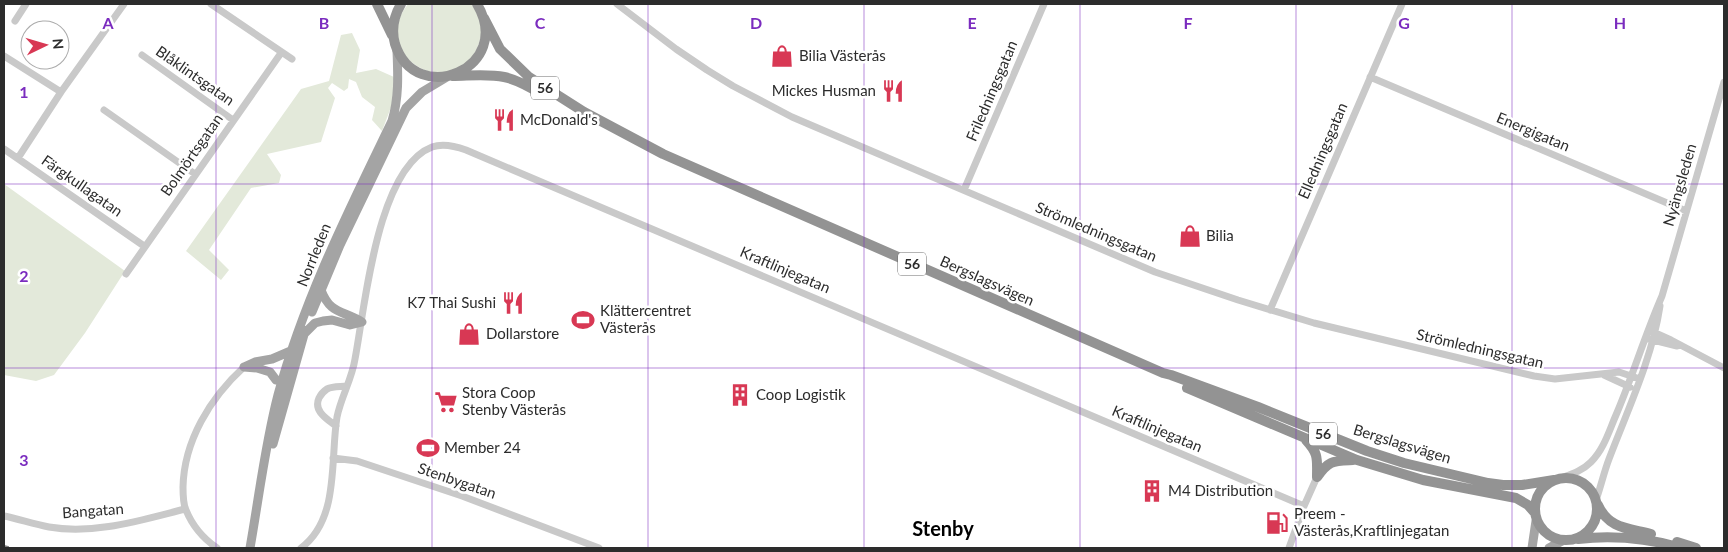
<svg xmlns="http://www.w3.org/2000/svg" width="1728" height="552" viewBox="0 0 1728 552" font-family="Lato,sans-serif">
  <rect width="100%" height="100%" fill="#fff"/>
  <path fill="#e3e9da" d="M408 4H471C480 14 484 29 479 43 457 107 366 57 408 4Z
    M352 33 360 50 356 73 376 69 394 77 393 102 382 131 372 120 375 107 362 97 356 82 349 79 348 88 344 91 332 83 328 88 335 98 321 142 267 154 281 175 279 183 251 188 209 250 229 270 221 280 186 251 301 89 329 81 341 35Z
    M4 184 125 271 85 333 54 375 36 381 4 375Z"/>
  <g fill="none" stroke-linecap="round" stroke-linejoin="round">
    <path stroke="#c9c9c9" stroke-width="7" d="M211 4 292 59
      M617 4 676 49 707 70 733 86 792 117 1155 272 1238 300 1314 323 1534 376 1555 379 1619 372 1640 379
      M15 21 26 4
      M142 55 233 120
      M4 56 61 92
      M1370 77 1686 211
      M104 110 195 174
      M4 149 144 246
      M18 158 61 92 124 4
      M964 190 1044 4
      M126 274 281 53
      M1270 310 1402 4
      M1651 331 1671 340 1724 368
      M1649 339 1677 346
      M1604 375 1630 387
      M336 426C327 419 313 411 319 398 321 394 324 391 327 389 333 386 341 387 347 386
      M333 458 357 461 462 496 599 548
      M1561 478C1572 474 1582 471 1591 462 1604 449 1609 431 1616 415 1633 375 1645 335 1662 296L1724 82
      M1596 500C1601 486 1604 472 1609 459 1628 409 1652 359 1660 306
      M4 516C19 519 33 524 49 527 94 535 141 520 185 509
      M217 548C204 539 192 525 186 510 183 504 183 494 183 487 184 441 210 398 244 367
      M301 548C340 519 330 459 337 417 341 397 352 379 355 359 365 307 377 168 432 147 443 143 455 146 466 150L1304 506
      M1289 548 1304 506 1317 477"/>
    <path stroke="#a4a4a4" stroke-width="9" d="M321 290C330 314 342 310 362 322
      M312 312 340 245 406 108 422 92 447 77
      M305 333 315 323 323 321 332 320 350 325 362 322
      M244 367 255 362 272 359 293 350
      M244 367 257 368 270 372 276 380
      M273 444 305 331
      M250 548C259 497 265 445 278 395 304 299 349 210 392 121 399 98 398 75 397 51
      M1532 548 1536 521
      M1549 548 1562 541"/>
    <path stroke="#939393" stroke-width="10" d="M377 4 392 35
      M401 4C394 16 391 30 395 44 416 109 515 68 477 4
      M484 18 500 49 529 77 584 112 663 154 1163 373 1171 375 1258 407 1367 451 1404 463 1488 483 1503 485H1522L1554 480
      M452 76C495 75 505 71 543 95
      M1187 388 1357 460 1423 480 1516 498 1528 505 1535 513
      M1306 440C1319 454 1317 459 1317 477
      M1317 477C1329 460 1333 461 1353 460
      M1535 509a31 31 0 1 1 62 0a31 31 0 1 1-62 0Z
      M1598 505C1609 529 1628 528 1651 534
      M1578 539C1614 535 1647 538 1682 548
      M1677 542 1696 548"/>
    <path stroke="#818181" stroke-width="2" stroke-dasharray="5 4" stroke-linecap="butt" d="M4 546 12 548"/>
  </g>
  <path fill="none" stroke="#7b2cbf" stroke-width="1" stroke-opacity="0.55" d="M216 4V548M432 4V548M648 4V548M864 4V548M1080 4V548M1296 4V548M1512 4V548M4 184H1724M4 368H1724"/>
  <defs>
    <symbol id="shop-bare" viewBox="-9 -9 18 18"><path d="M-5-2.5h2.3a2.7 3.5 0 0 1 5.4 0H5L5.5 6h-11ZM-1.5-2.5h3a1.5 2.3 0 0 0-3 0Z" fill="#d83854" stroke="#fff" stroke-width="2.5" paint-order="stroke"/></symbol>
    <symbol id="restaurant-bare" viewBox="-9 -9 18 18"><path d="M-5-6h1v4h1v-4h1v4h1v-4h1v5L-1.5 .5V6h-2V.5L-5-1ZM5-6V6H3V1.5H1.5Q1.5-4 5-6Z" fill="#d83854" stroke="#fff" stroke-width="2.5" paint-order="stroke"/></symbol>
    <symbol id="stadium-bare" viewBox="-9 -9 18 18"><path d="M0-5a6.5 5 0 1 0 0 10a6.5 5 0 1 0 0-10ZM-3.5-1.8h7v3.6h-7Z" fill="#d83854" stroke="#fff" stroke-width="2.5" paint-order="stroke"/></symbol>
    <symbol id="building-bare" viewBox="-9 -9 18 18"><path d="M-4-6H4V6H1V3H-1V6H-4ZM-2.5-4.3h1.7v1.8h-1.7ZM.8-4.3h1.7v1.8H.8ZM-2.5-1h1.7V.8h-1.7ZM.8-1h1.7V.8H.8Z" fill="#d83854" stroke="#fff" stroke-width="2.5" paint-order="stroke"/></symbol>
    <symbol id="supermarket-bare" viewBox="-9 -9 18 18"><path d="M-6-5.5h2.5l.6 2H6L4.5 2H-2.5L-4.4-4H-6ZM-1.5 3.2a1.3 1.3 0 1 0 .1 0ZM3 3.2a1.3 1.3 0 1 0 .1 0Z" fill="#d83854" stroke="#fff" stroke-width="2.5" paint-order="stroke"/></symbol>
    <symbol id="fuel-bare" viewBox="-9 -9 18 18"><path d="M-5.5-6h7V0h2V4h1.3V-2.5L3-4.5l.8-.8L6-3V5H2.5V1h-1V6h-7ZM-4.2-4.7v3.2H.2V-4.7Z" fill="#d83854" stroke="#fff" stroke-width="2.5" paint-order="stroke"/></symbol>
  </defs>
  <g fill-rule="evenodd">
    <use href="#shop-bare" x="766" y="40" width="32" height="32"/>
    <use href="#restaurant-bare" x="877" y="75" width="32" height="32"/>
    <use href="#restaurant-bare" x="488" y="104" width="32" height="32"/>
    <use href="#shop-bare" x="1174" y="220" width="32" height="32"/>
    <use href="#restaurant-bare" x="497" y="287" width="32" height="32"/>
    <use href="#stadium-bare" x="567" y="304" width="32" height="32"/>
    <use href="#shop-bare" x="453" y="318" width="32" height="32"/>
    <use href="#building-bare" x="724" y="379" width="32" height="32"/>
    <use href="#supermarket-bare" x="430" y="386" width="32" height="32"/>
    <use href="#stadium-bare" x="412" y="432" width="32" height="32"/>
    <use href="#building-bare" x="1136" y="475" width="32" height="32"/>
    <use href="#fuel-bare" x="1261" y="507" width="32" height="32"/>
  </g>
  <g text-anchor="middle" stroke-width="5" stroke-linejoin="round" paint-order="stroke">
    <g fill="#fff" stroke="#6b6b6b" stroke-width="1">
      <rect x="531" y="76.5" width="28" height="23" rx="4"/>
      <rect x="898" y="252.5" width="28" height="23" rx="4"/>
      <rect x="1309" y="422.5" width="28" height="23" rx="4"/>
    </g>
    <g font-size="14" font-weight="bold" fill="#2c2c2c">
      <text x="545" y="93">56</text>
      <text x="912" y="269">56</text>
      <text x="1323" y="439">56</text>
    </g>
    <g font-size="15" fill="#2c2c2c" stroke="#fff" text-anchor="start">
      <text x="799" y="61">Bilia Västerås</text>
      <text x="876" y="96" text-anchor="end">Mickes Husman</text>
      <text x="520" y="125">McDonald's</text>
      <text x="1206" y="241">Bilia</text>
      <text x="496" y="308" text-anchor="end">K7 Thai Sushi</text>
      <text x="600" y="316">Klättercentret<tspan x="600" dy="17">Västerås</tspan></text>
      <text x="486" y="339">Dollarstore</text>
      <text x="462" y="398">Stora Coop<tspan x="462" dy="17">Stenby Västerås</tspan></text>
      <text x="756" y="400">Coop Logistik</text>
      <text x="444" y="453">Member 24</text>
      <text x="1168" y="496">M4 Distribution</text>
      <text x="1294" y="519">Preem -<tspan x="1294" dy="17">Västerås,Kraftlinjegatan</tspan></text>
    </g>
    <g font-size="15" fill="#2c2c2c" stroke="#fff">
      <text transform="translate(195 76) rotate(35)" y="5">Blåklintsgatan</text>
      <text transform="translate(992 91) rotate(-67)" y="5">Friledningsgatan</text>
      <text transform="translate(1533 132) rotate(23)" y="5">Energigatan</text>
      <text transform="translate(1323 151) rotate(-67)" y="5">Elledningsgatan</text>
      <text transform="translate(192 155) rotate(-55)" y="5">Bolmörtsgatan</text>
      <text transform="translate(1680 185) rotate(-74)" y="5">Nyängsleden</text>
      <text transform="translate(82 186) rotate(35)" y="5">Färgkullagatan</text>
      <text transform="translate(1096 232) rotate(23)" y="5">Strömledningsgatan</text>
      <text transform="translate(314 255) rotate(-68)" y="5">Norrleden</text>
      <text transform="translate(785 270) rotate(23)" y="5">Kraftlinjegatan</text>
      <text transform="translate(987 281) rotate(24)" y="5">Bergslagsvägen</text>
      <text transform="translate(1480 349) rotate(13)" y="5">Strömledningsgatan</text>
      <text transform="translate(1157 429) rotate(23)" y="5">Kraftlinjegatan</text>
      <text transform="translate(1402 444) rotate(17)" y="5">Bergslagsvägen</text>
      <text transform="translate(457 481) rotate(19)" y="5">Stenbygatan</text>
      <text transform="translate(93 511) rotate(-4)" y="5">Bangatan</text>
    </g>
    <g font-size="20" font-weight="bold" fill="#000" stroke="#fff">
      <text x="943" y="536">Stenby</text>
    </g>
  </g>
  <g font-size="16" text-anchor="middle" font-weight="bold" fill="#7b2cbf" stroke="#fff" stroke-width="5" stroke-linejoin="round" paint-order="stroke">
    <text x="108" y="29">A</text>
    <text x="324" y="29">B</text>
    <text x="540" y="29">C</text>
    <text x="756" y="29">D</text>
    <text x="972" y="29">E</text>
    <text x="1188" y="29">F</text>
    <text x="1404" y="29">G</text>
    <text x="1620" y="29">H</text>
    <text x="24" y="98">1</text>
    <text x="24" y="282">2</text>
    <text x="24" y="466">3</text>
  </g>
  <rect width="1728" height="552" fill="none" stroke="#2c2c2c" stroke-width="10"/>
  <g transform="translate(45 45) rotate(85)"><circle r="24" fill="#ffffff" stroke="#ababab"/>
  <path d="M0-4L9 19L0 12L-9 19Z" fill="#d83854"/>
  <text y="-8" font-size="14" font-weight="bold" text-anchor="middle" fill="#2c2c2c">N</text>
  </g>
</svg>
